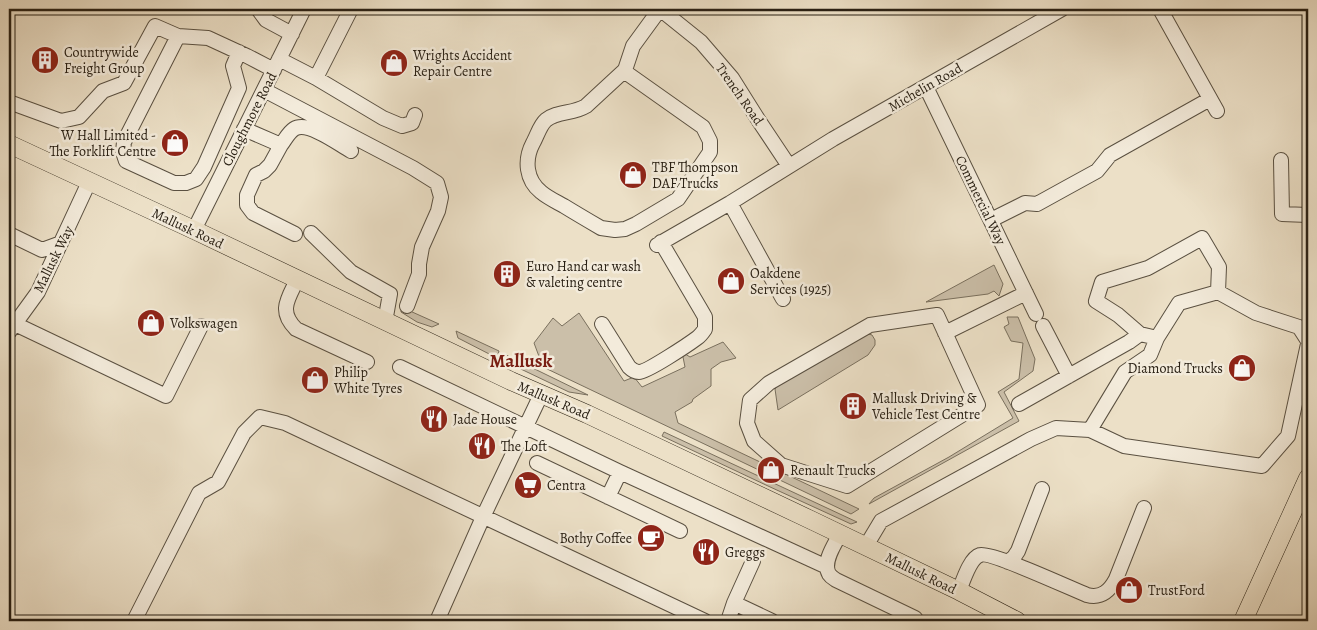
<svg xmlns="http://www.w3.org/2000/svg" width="1317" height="630" viewBox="0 0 1317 630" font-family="Alegreya,serif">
  <rect width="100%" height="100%" fill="#ece0c7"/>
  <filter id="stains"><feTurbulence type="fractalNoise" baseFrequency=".004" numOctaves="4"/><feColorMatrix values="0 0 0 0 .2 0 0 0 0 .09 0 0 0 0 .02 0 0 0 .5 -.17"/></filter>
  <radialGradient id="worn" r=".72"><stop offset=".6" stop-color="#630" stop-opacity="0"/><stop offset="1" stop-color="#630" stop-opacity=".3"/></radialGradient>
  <path fill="#cbbfa9" stroke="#7a705e" d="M994 265 1003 284 999 296 994 291 988 294 926 302Z
    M401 307 439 324 432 327 417 322 401 312Z
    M579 313 624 381 634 377 642 387 685 367 682 352 690 357 723 342 736 358 721 362 711 369V386L693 399 692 402 675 412 678 423 859 509 851 514 543 367 534 343 553 318 562 326Z
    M1007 317H1018L1035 359 1033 371 1004 392 1019 421 869 504 874 498 949 457 1013 418 998 392 1019 379 1023 343 1011 341 1004 327 1009 324Z
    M456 331 499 351 497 358 458 338Z
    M865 333 872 335 875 340V345L868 355 778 410 775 389 782 380Z
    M506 355 588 395 569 392 504 361Z
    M664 432 857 522 851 524 768 486 662 436Z"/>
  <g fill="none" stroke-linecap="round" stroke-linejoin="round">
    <defs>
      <path id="minor" d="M258 9 266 20 292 34
        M660 9 701 42 732 78 759 121 789 166
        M1160 9 1217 111
        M239 52 233 66 239 88 204 167 196 179 186 183H174L126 161 123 152 124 142 178 36 208 38 247 56 274 70
        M279 59 316 78 351 9
        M625 70 586 106C573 114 557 111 546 120 540 125 537 136 533 143 524 160 526 180 541 192 548 198 557 202 564 206 577 214 589 221 601 228L615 230 625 229 636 224 678 199 710 152V141L703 127 628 74 625 70 633 46 660 9
        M316 78 383 118 402 126 412 123 415 115
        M926 87 1036 314
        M264 90 413 168 437 183 441 197 438 211 422 247 419 264V274L407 306
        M9 102 61 121 79 117 103 91 124 83 155 26 178 36
        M244 129 281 145 270 165 264 171 256 175 247 195V205L253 213 295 234
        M281 145C285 140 288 133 294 129 308 120 338 144 351 151
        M1281 160 1282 214 1308 215
        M730 203 783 299
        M991 220 1025 203 1037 204 1066 188 1097 171 1110 155 1210 99
        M194 230 304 9
        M311 233 351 272 390 294 385 322
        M9 234 42 250 61 243
        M657 245 730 203 833 139 1062 9
        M297 280C288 299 278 311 296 329L367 362
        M937 315 978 405 847 486 781 465 754 441 747 423 750 400 769 383 870 325Z
        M15 324 166 396 201 326
        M602 324 629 367C632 370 635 372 639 372 647 372 689 344 697 338 700 336 703 332 705 329V317L701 310 661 242
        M1043 326 1069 376
        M9 332 38 292 89 182
        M945 333 1026 293
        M1157 338 1140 334 1118 315 1096 301 1102 282 1148 268 1202 238 1219 267 1218 292
        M400 367 620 472 827 567
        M1019 404 1129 342 1140 334
        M1090 430 1125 372 1150 355 1157 338 1179 303 1218 292 1256 313 1299 327 1308 341
        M537 463 680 531
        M608 497 620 472
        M840 534C835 544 822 562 829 574 831 577 833 578 836 580L915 618 917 621
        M866 546 881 521 1031 439 1056 428 1090 430 1124 446 1262 466 1288 436 1308 344
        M1008 562 1014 557 1018 551 1042 489
        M959 591C963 581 970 558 980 555 990 551 1072 589 1087 595 1102 599 1110 590 1116 579L1144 508
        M734 603 772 621
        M134 621 199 493 218 482 244 433 260 417 285 423 705 621
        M437 621 483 517 537 403 542 395
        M728 621 734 603 753 561"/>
      <path id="major" d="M9 144 194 230 511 381 587 414 811 520 959 591 1017 621
        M1243 621 1308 478"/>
    </defs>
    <use href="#minor" stroke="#5a5041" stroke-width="16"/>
    <use href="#major" stroke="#292014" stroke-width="19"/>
    <use href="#minor" stroke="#f3ebdb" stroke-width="14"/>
    <use href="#major" stroke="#ece0c7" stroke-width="18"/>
  </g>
  <defs>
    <symbol id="building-disc" viewBox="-11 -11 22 22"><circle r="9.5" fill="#8f2418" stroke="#f3ebdb"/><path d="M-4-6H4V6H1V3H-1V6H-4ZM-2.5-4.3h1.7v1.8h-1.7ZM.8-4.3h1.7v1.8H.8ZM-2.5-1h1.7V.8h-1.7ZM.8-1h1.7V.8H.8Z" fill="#fff"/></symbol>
    <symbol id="shop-disc" viewBox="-11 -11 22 22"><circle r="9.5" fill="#8f2418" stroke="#f3ebdb"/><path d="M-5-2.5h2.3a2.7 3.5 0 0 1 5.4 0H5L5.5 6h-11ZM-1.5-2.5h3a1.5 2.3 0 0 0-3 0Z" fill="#fff"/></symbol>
    <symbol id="restaurant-disc" viewBox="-11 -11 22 22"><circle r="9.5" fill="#8f2418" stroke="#f3ebdb"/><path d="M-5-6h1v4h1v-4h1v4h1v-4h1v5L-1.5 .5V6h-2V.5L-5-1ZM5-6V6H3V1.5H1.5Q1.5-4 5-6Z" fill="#fff"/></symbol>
    <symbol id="supermarket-disc" viewBox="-11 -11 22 22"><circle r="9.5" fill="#8f2418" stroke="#f3ebdb"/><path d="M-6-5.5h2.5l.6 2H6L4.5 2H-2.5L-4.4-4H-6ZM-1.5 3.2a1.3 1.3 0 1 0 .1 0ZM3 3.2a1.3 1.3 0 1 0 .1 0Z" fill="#fff"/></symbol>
    <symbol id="cafe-disc" viewBox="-11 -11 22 22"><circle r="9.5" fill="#8f2418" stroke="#f3ebdb"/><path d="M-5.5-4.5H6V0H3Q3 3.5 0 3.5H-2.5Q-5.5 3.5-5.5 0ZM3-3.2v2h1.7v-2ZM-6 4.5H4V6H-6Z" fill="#fff"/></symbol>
  </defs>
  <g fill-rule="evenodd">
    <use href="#building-disc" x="29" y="44" width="32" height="32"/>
    <use href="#shop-disc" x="378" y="47" width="32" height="32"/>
    <use href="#shop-disc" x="159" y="127" width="32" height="32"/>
    <use href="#shop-disc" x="617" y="159" width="32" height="32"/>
    <use href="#building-disc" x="491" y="258" width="32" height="32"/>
    <use href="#shop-disc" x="715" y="265" width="32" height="32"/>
    <use href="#shop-disc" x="135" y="307" width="32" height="32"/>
    <use href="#shop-disc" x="1226" y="352" width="32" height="32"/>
    <use href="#shop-disc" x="299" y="364" width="32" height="32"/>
    <use href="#building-disc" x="837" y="390" width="32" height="32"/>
    <use href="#restaurant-disc" x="418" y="403" width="32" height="32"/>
    <use href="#restaurant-disc" x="466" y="430" width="32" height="32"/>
    <use href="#shop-disc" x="755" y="454" width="32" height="32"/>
    <use href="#supermarket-disc" x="512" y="469" width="32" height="32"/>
    <use href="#cafe-disc" x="635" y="522" width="32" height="32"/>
    <use href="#restaurant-disc" x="690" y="536" width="32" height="32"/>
    <use href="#shop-disc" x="1113" y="574" width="32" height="32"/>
  </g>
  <g text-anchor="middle" stroke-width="5" stroke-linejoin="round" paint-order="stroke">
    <g font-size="14" fill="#292014" stroke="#f3ebdb" text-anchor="start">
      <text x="64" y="57">Countrywide<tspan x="64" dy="16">Freight Group</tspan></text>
      <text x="413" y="60">Wrights Accident<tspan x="413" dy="16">Repair Centre</tspan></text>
      <text x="156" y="140" text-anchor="end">W Hall Limited -<tspan x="156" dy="16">The Forklift Centre</tspan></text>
      <text x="652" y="172">TBF Thompson<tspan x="652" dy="16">DAF Trucks</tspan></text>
      <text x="526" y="271">Euro Hand car wash<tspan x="526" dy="16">&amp; valeting centre</tspan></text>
      <text x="750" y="278">Oakdene<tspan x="750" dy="16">Services (1925)</tspan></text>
      <text x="170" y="328">Volkswagen</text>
      <text x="1223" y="373" text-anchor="end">Diamond Trucks</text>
      <text x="334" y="377">Philip<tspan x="334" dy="16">White Tyres</tspan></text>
      <text x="872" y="403">Mallusk Driving &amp;<tspan x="872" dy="16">Vehicle Test Centre</tspan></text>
      <text x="453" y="424">Jade House</text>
      <text x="501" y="451">The Loft</text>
      <text x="790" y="475">Renault Trucks</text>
      <text x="547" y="490">Centra</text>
      <text x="632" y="543" text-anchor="end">Bothy Coffee</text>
      <text x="725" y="557">Greggs</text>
      <text x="1148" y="595">TrustFord</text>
    </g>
    <g font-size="14" fill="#292014" stroke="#f3ebdb">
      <text transform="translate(925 87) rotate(-30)" y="5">Michelin Road</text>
      <text transform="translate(740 94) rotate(55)" y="5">Trench Road</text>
      <text transform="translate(249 119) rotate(-63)" y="5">Cloughmore Road</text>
      <text transform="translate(981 200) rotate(64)" y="5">Commercial Way</text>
      <text transform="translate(188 228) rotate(25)" y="5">Mallusk Road</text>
      <text transform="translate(53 259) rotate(-64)" y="5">Mallusk Way</text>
      <text transform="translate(554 400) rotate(23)" y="5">Mallusk Road</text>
      <text transform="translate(921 573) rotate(26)" y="5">Mallusk Road</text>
    </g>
    <g font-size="19" font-weight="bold" fill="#7a1f14" stroke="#f3ebdb">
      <text x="521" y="367">Mallusk</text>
    </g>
  </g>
  <rect width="1317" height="630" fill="none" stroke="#ece0c7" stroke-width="30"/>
  <rect x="10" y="10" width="1297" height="610" fill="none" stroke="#292014" stroke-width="2.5"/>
  <rect x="15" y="15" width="1287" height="600" fill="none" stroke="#292014"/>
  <rect width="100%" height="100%" filter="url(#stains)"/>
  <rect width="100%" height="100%" fill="url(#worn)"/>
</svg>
